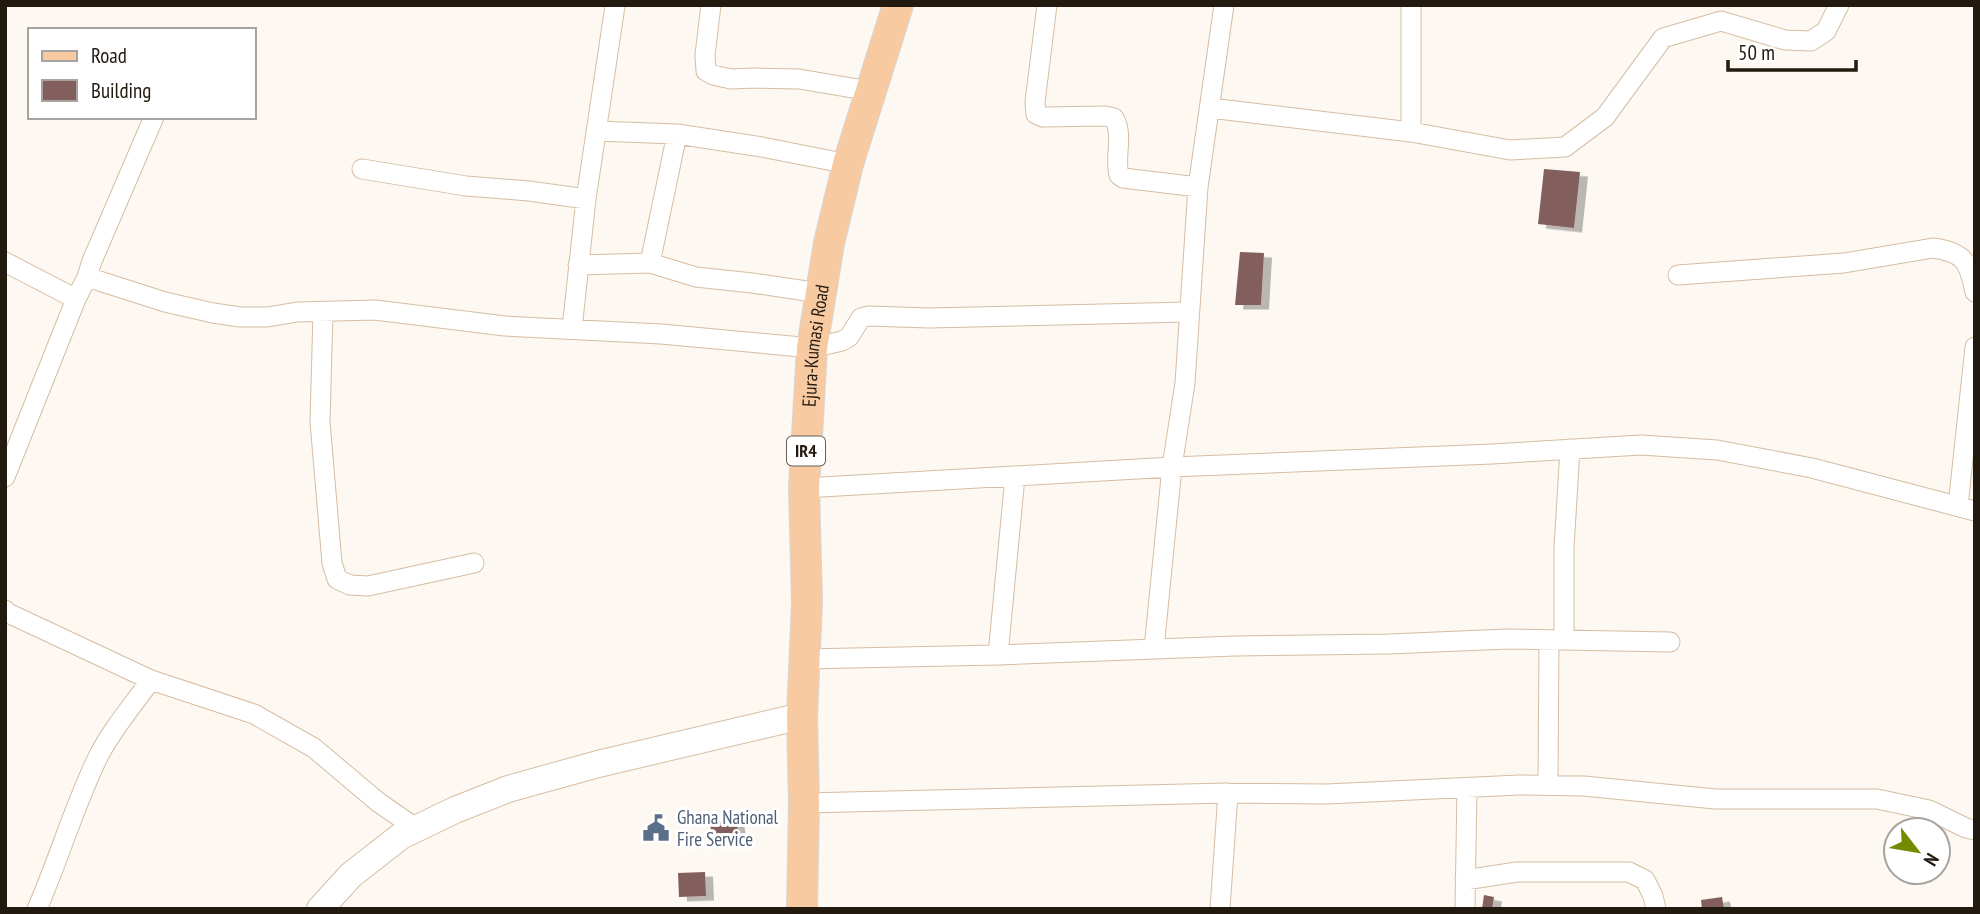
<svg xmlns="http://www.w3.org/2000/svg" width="1980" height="914" viewBox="0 0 1980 914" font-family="'PT Sans Narrow',sans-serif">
  <defs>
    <filter id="shadow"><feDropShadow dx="8" dy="4.5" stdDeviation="0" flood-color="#0004"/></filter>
  </defs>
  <rect width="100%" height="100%" fill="#fdf8f2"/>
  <path fill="#825f5d" filter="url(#shadow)" d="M1544 169 1580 172 1574 228 1538 224Z
    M1240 252 1264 253 1261 305H1235Z
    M736 819 738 832 712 837 710 824Z
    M705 872 706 896 679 897 678 873Z
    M1484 895 1494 897 1492 909H1482Z
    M1722 897 1724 909H1702L1701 900Z"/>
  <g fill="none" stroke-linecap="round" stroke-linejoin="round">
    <defs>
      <path id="street" d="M711 5 705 55 706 71 713 75 731 79 754 78 799 79 870 91
        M1047 5 1035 102 1036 114 1043 117 1105 116 1114 118C1124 135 1114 157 1119 175L1123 178 1198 187
        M1210 108 1411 132 1510 150 1565 147 1605 117 1663 38 1721 21 1785 40 1811 41 1826 31 1839 5
        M596 131 677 134 762 147 848 164
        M1411 132V5
        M362 169 466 186 529 191 586 199
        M5 262 76 299
        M650 263 677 134
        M578 265 650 263 696 277 752 283 820 293
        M1678 275 1844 263 1933 248C1965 252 1969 263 1975 292
        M87 277 165 302 213 313 240 317H268L297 312 375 310 505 326 661 334 812 348 842 341 849 337 861 318 869 316 929 318 1189 312
        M323 312 320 422 332 563 337 579 350 585 368 586 474 563
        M572 329 586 199 615 6
        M5 477 76 299 87 277 92 261 154 117
        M804 488 1172 467 1492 454 1641 445 1717 450 1812 468 1975 511
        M1958 506 1975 347
        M5 610 8 613 151 680 254 714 314 748 378 802 417 829
        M1564 640V548L1570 449
        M1154 649 1172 467 1185 383 1198 187 1224 5
        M998 655 1015 477
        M804 659 998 655 1235 646 1389 644 1508 639 1670 642
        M1548 785 1549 640
        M804 803 1228 793 1327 794 1519 785 1584 786 1715 799H1877L1929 810 1966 828 1975 830
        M1465 880 1517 872H1629L1645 880 1653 896 1656 909
        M37 909C59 859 74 806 98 757 112 729 133 705 151 680
        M1220 909 1228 793
        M1465 909 1467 788"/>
      <path id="secondary" d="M320 909 351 875 401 836 455 810 508 789 598 764 802 716"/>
      <g id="primary">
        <path id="s1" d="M802 909 804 803 802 716 807 602 804 488 812 348 829 243 848 164 898 5"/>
      </g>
    </defs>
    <use href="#street" stroke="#d6bda3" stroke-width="21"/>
    <use href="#secondary" stroke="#d6bda3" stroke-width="28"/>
    <use href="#primary" stroke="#d7d6d4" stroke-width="32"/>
    <use href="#street" stroke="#fff" stroke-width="19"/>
    <use href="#secondary" stroke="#fff" stroke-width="26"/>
    <use href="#primary" stroke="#f7caa2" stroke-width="30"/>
  </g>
  <defs>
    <symbol id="civic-bare" viewBox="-9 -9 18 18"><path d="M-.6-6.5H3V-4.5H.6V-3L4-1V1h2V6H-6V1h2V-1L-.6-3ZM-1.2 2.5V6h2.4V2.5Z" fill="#5c6f8a" stroke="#fff" stroke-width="2.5" paint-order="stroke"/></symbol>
  </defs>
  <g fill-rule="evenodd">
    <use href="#civic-bare" x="637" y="809" width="38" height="38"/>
  </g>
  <g text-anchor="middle" stroke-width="6" stroke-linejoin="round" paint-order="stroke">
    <rect fill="#fff" stroke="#645e57" stroke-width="2" x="787" y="436.5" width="38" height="29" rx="5"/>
    <g font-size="18" font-weight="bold" fill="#22190f">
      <text x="806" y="457">IR4</text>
    </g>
    <g font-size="19" fill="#22190f" stroke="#fff">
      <text dy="7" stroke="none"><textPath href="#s1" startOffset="564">Ejura-Kumasi Road</textPath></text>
    </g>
    <g font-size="19" fill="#4e5e75" stroke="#fff" text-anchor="start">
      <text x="677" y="824">Ghana National<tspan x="677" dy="22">Fire Service</tspan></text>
    </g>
  </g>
  <rect width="1980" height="914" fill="none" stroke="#22190f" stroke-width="14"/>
  <rect x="28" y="28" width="228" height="91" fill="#ffffff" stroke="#a7a39f" stroke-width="2"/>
  <rect x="42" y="51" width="35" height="10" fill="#f7caa2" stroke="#a7a39f" stroke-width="2"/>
  <text x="91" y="63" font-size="21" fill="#22190f">Road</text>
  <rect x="42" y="80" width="35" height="21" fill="#825f5d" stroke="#a7a39f" stroke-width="2"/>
  <text x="91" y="98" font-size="21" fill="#22190f">Building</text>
  <g transform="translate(1917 851) rotate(121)"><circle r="33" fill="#ffffff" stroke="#a7a39f" stroke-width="2"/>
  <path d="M0-5L12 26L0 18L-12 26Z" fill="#738b00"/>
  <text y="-10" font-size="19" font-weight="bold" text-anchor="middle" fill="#22190f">N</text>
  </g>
  <path d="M1728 60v10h128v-10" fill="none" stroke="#22190f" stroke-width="3.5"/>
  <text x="1738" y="60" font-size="21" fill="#22190f" stroke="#ffffff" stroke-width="5" paint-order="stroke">50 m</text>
</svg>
